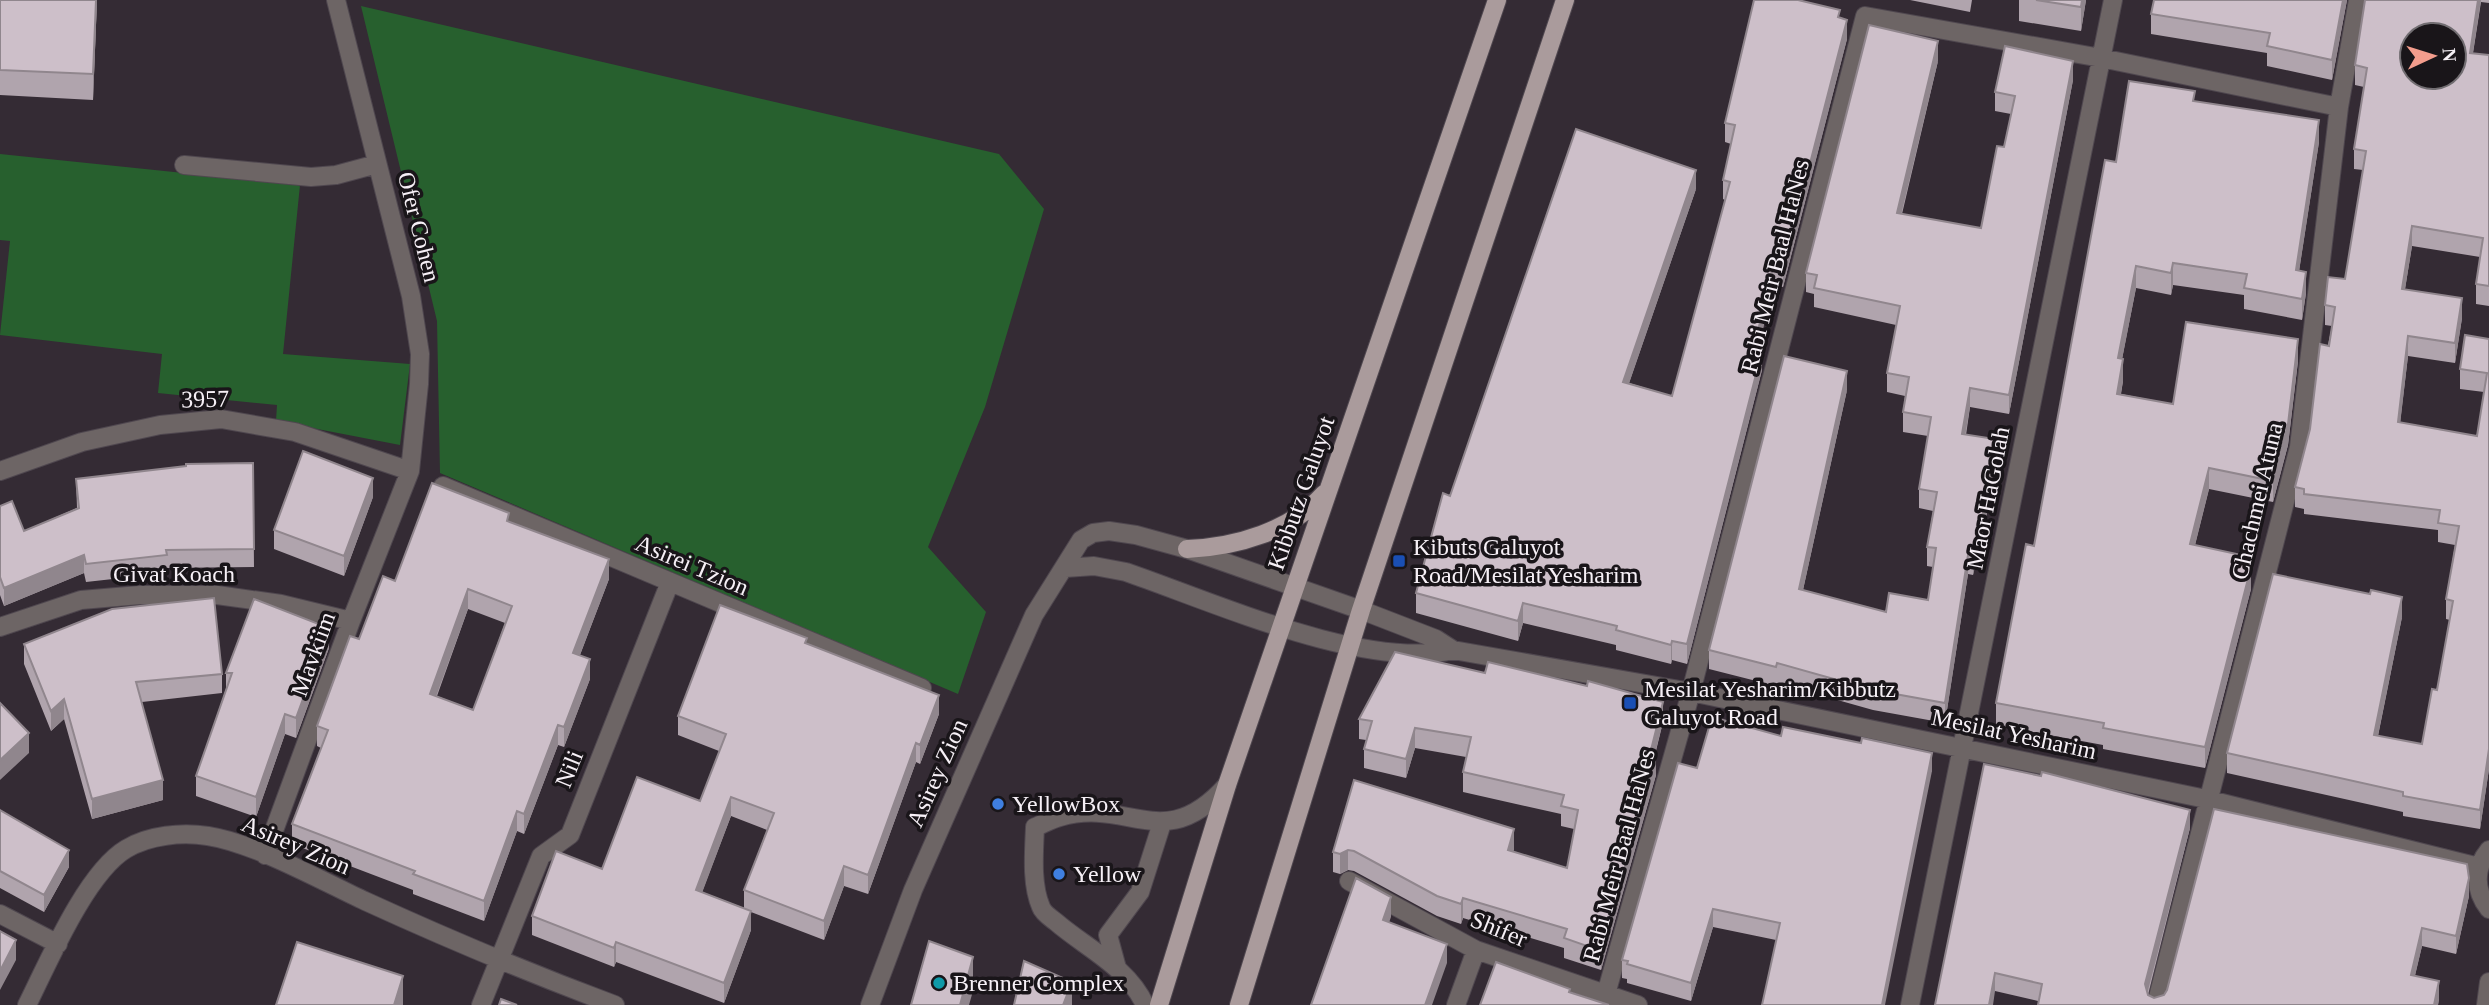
<svg xmlns="http://www.w3.org/2000/svg" width="2489" height="1005" viewBox="0 0 2489 1005" font-family="'Times New Roman',serif">
  <rect width="100%" height="100%" fill="#342b34"/>
  <path fill="#27602e" d="M361 6 999 154 1044 209 985 407 928 547 986 612 958 694 440 473 437 321Z
    M0 154 300 185 283 354 410 364 400 445 276 421 277 405 158 393 162 354 0 335 10 241 0 240Z"/>
  <g fill="none" stroke-linecap="round" stroke-linejoin="round">
    <defs>
      <path id="minor" d="M184 165 311 177 336 175 377 164
        M0 471 82 442 160 425 221 419 295 432 410 471
        M443 486 922 688
        M1065 568 1094 566 1126 572C1213 602 1364 670 1453 650L1691 692 2206 799 2479 867
        M0 627 81 600 140 595H217L281 604 351 621
        M2489 850C2474 868 2474 890 2489 909
        M265 855 351 621 410 471 419 384 420 354 411 296 336 0
        M1349 881 1476 950 1638 1005
        M0 914 58 944
        M1117 968 1108 935 1140 892 1162 823
        M1606 994 1691 692 1865 16 2101 58 2339 107
        M27 1005C48 963 86 873 126 849 149 835 182 832 208 836 254 843 322 881 365 901 448 939 529 973 615 1005
        M481 1005 541 856 570 835 670 582
        M870 1005 913 890 1034 615 1081 540 1093 533 1109 531 1136 535 1187 549 1361 610 1436 639 1453 650
        M1145 1005C1128 967 1086 948 1056 922 1051 918 1043 913 1041 907 1031 884 1034 852 1035 827 1043 824 1052 819 1060 817 1129 797 1164 856 1227 785
        M1456 1005 1476 950
        M1910 1005 2113 0
        M2156 1005 2299 447 2339 107 2358 0
        M2486 1005 2489 982"/>
      <path id="major" d="M1187 549C1236 547 1291 531 1324 494
        M1159 1005 1227 785 1497 0
        M1239 1005 1361 610 1565 0"/>
    </defs>
    <use href="#minor" stroke="#4f474f" stroke-width="20"/>
    <use href="#major" stroke="#4f474f" stroke-width="20"/>
    <use href="#minor" stroke="#6d6565" stroke-width="18"/>
    <use href="#major" stroke="#aa9b9c" stroke-width="18"/>
  </g>
  <path fill="#b0a4ad" fill-rule="evenodd" d="M0 0H97L93 100 0 95Z
    M1910 0H1972L1970 12Z
    M2019 0H2086L2081 31 2019 21Z
    M2347 0 2332 80 2267 66V53L2151 34V14Z
    M2365 0H2489V3L2481 2 2473 53 2489 55V306L2476 304V284L2480 257 2412 246 2405 289 2462 318 2455 363 2408 356 2400 423 2477 436 2484 392 2460 389V369L2489 339V769L2480 829 2403 816V812L2227 773V753L2402 617 2378 736 2422 744 2437 690 2450 620 2446 619V599L2455 545 2438 542V530L2304 514V509L2295 507V487L2310 429 2332 326 2325 325V305L2345 279 2363 170 2354 169V149L2364 87 2355 85V65Z
    M1840 18 1847 39 1783 287 1773 285 1758 350 1762 370 1687 664 1672 660 1671 664 1616 650V645L1523 623 1518 641 1416 613V593L1450 496 1696 189 1629 383 1672 396 1725 200 1723 199V180L1731 144 1725 142V123Z
    M1938 61 1902 214 1981 228 2004 147 2011 114 1995 111V92L2073 80 2009 414 1970 407 1966 435 1995 459 1986 519 1973 575 1968 574 1945 723 1873 710 1777 683 1776 686 1709 669V650L1847 390 1803 590 1886 612 1928 600 1933 567 1927 566V547L1933 511 1919 508V489L1928 436 1903 432V412L1905 396 1887 392V373L1896 325 1814 307V294L1806 292V273Z
    M2195 101 2319 142 2299 271 2306 293 2302 320 2244 309V295L2173 285 2171 295 2136 288 2122 359 2123 381 2121 394 2173 404 2298 361 2288 445 2273 502 2209 489 2195 545 2246 566 2251 589 2205 768 2103 749V745L1996 725V703L2034 546 2116 162Z
    M253 463 254 567 167 568V573L86 582 84 573 4 606 0 595V506L24 531 77 508 76 479Z
    M373 497 344 576 274 549V530Z
    M509 522 609 579 580 655 590 679 564 747 558 745 524 834 517 831 484 921 413 894V890L292 844V824L321 748 317 746V726L359 639 395 581ZM468 609 505 623 473 710 437 696Z
    M24 644 222 674V693L142 702 163 800 92 819 64 719 51 731 24 664Z
    M807 644 939 714 920 764 916 762 868 894 844 886 824 940 751 912V930L724 1003 616 962 614 967 532 935V916L602 869 700 801 719 751 678 735V716ZM731 816 767 830 744 890V908L702 892Z
    M329 648 296 738 285 734 256 817 196 796V776L226 689V673Z
    M1359 719 1663 722 1655 755 1656 775 1601 970 1564 958V948L1463 918 1461 924 1437 916 1354 871 1348 870 1340 874 1333 872V852L1354 780 1514 849 1513 852 1567 868 1574 829 1561 826V814L1463 792V772L1466 757 1415 748 1406 778 1364 768V749L1366 740 1359 739Z
    M1781 736 1932 771 1776 940 1713 927 1691 1001 1627 983V979L1622 978V960L1697 768Z
    M0 810 69 867 44 912 0 888Z
    M2190 828 2148 995 2154 998 2469 896 2456 954 2422 946 2415 975 2439 999 2438 1005H2038V1001L1995 991 1935 1005Z"/>
  <path fill="#90868d" d="M96 0H97L93 100V74Z
    M2082 0H2086L2081 31V7Z
    M2343 0H2347L2332 80V60Z
    M2478 0H2481L2470 72V53Z
    M1847 20V39L1783 287V268Z
    M1938 41V61L1897 232V213Z
    M2073 61V80L2009 414V395Z
    M2319 120V142L2296 291V270Z
    M1696 170V189L1623 401V382Z
    M2412 226V246L2402 308V289Z
    M2173 263V285L2171 295V273Z
    M1773 266V285L1754 368V348Z
    M2136 266V288L2118 380V358Z
    M2306 272V293L2302 320V299Z
    M2462 298V318L2455 363V343Z
    M2408 336V356L2398 442V422Z
    M2298 339V361L2288 445 2273 502V481Z
    M1762 351V370L1687 664V644Z
    M2123 359V381L2117 415V394Z
    M1847 371V390L1799 608V589Z
    M1970 388V407L1962 454V434Z
    M1995 439V459L1986 519 1973 575V556Z
    M2209 468V489L2190 565V544Z
    M373 478V497L344 576V556Z
    M84 555V573L4 606V588Z
    M1968 555V574L1945 723V703Z
    M609 559V579L573 673V653Z
    M2251 567V589L2205 768V747Z
    M468 589V609L430 713V694Z
    M2402 597V617L2374 755V735Z
    M1523 603V623L1518 641V621Z
    M329 628V648L296 738V718Z
    M1672 641V660L1671 664V645Z
    M590 659V679L564 747V727Z
    M939 695V714L920 764V745Z
    M64 699V719L51 731V711Z
    M1663 702V722L1650 773V754Z
    M285 714V734L256 817V797Z
    M558 725V745L524 834V814Z
    M1415 728V748L1406 778V759Z
    M29 733V753L0 780V760Z
    M916 743V762L868 894V875Z
    M2489 749V769L2480 829V810Z
    M1932 753V771L1885 1005H1882Z
    M1656 755V775L1601 970V951Z
    M163 780V800L92 819V799Z
    M731 797V816L696 909V890Z
    M2190 810V828L2145 1002V984Z
    M517 811V831L484 921V901Z
    M1514 829V849L1508 870V850Z
    M69 850V867L44 912V895Z
    M1348 850V870L1340 874V854Z
    M844 866V886L824 940V921Z
    M2469 878V896L2456 954V936Z
    M1391 897V917L1383 940V920Z
    M1463 898V918L1461 924V904Z
    M1713 909V927L1691 1001V983Z
    M751 911V930L724 1003V983Z
    M2422 928V946L2411 993V975Z
    M16 940V960L0 990V971Z
    M616 942V962L614 967V948Z
    M1447 944V963L1432 1005H1425Z
    M973 957V991L969 1005H960Z
    M1995 973V991L1993 1005H1989Z
    M403 976V1005H394Z
    M2439 981V999L2438 1005H2434Z
    M1072 982V1005H1063Z"/>
  <path fill="#cdbfc9" stroke="#90868d" stroke-width="2" fill-rule="evenodd" d="M0 0H96L93 74 0 70Z
    M1754 0H1798L1840 10 1838 17 1847 20 1783 268 1773 266 1754 348 1762 351 1687 644 1672 641 1671 645 1616 630 1617 626 1523 603 1518 621 1416 593 1443 493 1450 496 1576 129 1696 170 1623 382 1672 396 1730 182 1723 180 1735 125 1725 123Z
    M2036 0H2082L2081 7Z
    M2154 0H2343L2332 60 2267 46 2270 33 2151 14Z
    M2365 0H2478L2470 53 2489 55V286L2476 284 2483 238 2412 226 2402 289 2462 298 2455 343 2408 336 2398 422 2477 436 2487 373 2460 369 2465 335 2489 339V749L2480 810 2403 796V792L2227 753 2273 574 2370 594 2371 590 2402 597 2374 735 2422 744 2432 689 2437 690 2453 601 2446 599 2459 526 2438 523 2440 510 2304 494V489L2295 487 2310 429 2320 344 2329 346 2335 307 2325 305 2328 277 2345 279 2366 151 2354 149 2367 68 2355 65ZM2412 35H2454V77H2412Z
    M1869 25 1938 41 1897 213 1981 228 1997 146 2004 147 2015 96 1995 92 2005 46 2073 61 2009 395 1970 388 1962 434 1995 439 1986 499 1973 556 1968 555 1945 703 1873 690 1777 663 1776 667 1709 650 1784 356 1847 371 1799 589 1886 612 1889 593 1928 600 1936 548 1927 547 1937 492 1919 489 1931 417 1903 412 1909 377 1887 373 1900 306 1814 288 1817 275 1806 273Z
    M2129 81 2195 91 2193 101 2319 120 2296 270 2306 272 2302 299 2244 288 2247 274 2173 263 2171 273 2136 266 2118 358 2123 359 2117 394 2173 404 2186 322 2298 339 2288 424 2273 481 2209 468 2190 544 2246 556 2244 566 2251 567 2205 747 2103 728 2104 723 1996 703 2026 544 2034 546 2105 160 2116 162Z
    M303 451 373 478 344 556 274 530Z
    M253 463 254 549 166 550 167 555 86 564 84 555 4 588 0 577V506L12 501 24 531 79 508 76 479 186 466V464Z
    M432 483 509 513 507 521 609 559 573 653 590 659 564 727 558 725 524 814 517 811 484 901 413 874 415 871 292 824 328 730 317 726 350 636 359 639 383 576 395 581ZM468 589 512 606 473 710 430 694Z
    M214 598 222 674 136 682 163 780 92 799 64 699 51 711 24 644 112 609Z
    M254 599 329 628 296 718 285 714 256 797 196 776 232 673H226Z
    M720 605 807 638 805 643 939 695 920 745 916 743 868 875 844 866 824 921 744 890 774 813 731 797 696 890 751 911 724 983 616 942 614 948 532 916 556 851 602 869 637 777 700 801 726 734 678 716Z
    M1395 652 1485 673 1488 662 1587 686 1588 681 1663 702 1650 754 1656 755 1601 951 1564 938 1567 929 1463 898 1461 904 1437 896 1354 851 1348 850 1340 854 1333 852 1354 780 1514 829 1508 850 1567 868 1578 810 1561 806 1564 795 1463 772 1471 737 1415 728 1406 759 1364 749 1372 721 1359 719Z
    M0 703 29 733 0 760Z
    M1712 717 1781 736 1783 727 1861 743 1862 738 1932 753 1882 1005H1762L1780 923 1713 909 1691 983 1627 964 1628 961 1622 960 1678 763 1697 768Z
    M1984 764 2041 776 2042 772 2190 810 2145 984 2148 995 2154 998 2164 995 2167 990 2214 809 2467 864 2469 878 2456 936 2422 928 2411 975 2439 981 2434 1005H2038L2042 984 1995 973 1989 1005H1935Z
    M0 810 69 850 44 895 0 871Z
    M1356 878 1391 897 1383 920 1447 944 1425 1005H1311Z
    M0 931 16 940 0 971Z
    M929 941 973 957 960 1005H911Z
    M297 942 403 976 394 1005H276Z
    M1024 961 1072 982 1063 1005H1014Z
    M1496 962 1570 989 1569 992 1609 1005H1480Z
    M501 999 517 1005H499Z"/>
  <g fill="#1a4fb4" stroke="#191519" stroke-width="2.5">
    <rect x="1392" y="554" width="14" height="14" rx="3.5"/>
    <rect x="1623" y="696" width="14" height="14" rx="3.5"/>
  </g>
  <g fill="#3f7fe0" stroke="#191519" stroke-width="2.5">
    <circle cx="998" cy="804" r="7"/>
    <circle cx="1059" cy="874" r="7"/>
  </g>
  <circle fill="#0f9aa8" stroke="#191519" stroke-width="2.5" cx="939" cy="983" r="7"/>
  <g text-anchor="middle" stroke-width="7" stroke-linejoin="round" paint-order="stroke">
    <g font-size="24" fill="#f6f0f6" stroke="#191519">
      <text transform="translate(419 227) rotate(76)" y="8">Ofer Cohen</text>
      <text transform="translate(1775 266) rotate(-76)" y="8">Rabi Meir Baal HaNes</text>
      <text transform="translate(205 399) rotate(-1)" y="8">3957</text>
      <text transform="translate(1301 493) rotate(-71)" y="8">Kibbutz Galuyot</text>
      <text transform="translate(1988 498) rotate(-79)" y="8">Maor HaGolah</text>
      <text transform="translate(2257 501) rotate(-77)" y="8">Chachmei Atuna</text>
      <text transform="translate(692 565) rotate(23)" y="8">Asirei Tzion</text>
      <text x="174" y="582">Givat Koach</text>
      <text transform="translate(313 654) rotate(-70)" y="8">Mavkiim</text>
      <text transform="translate(2014 734) rotate(12)" y="8">Mesilat Yesharim</text>
      <text transform="translate(569 769) rotate(-68)" y="8">Nili</text>
      <text transform="translate(937 773) rotate(-66)" y="8">Asirey Zion</text>
      <text transform="translate(296 845) rotate(23)" y="8">Asirey Zion</text>
      <text transform="translate(1619 855) rotate(-75)" y="8">Rabi Meir Baal HaNes</text>
      <text transform="translate(1499 929) rotate(22)" y="8">Shifer</text>
    </g>
    <g font-size="24" fill="#f6f0f6" stroke="#191519" text-anchor="start">
      <text x="1413" y="555">Kibuts Galuyot<tspan x="1413" dy="28">Road/Mesilat Yesharim</tspan></text>
      <text x="1644" y="697">Mesilat Yesharim/Kibbutz<tspan x="1644" dy="28">Galuyot Road</tspan></text>
      <text x="1012" y="812">YellowBox</text>
      <text x="1073" y="882">Yellow</text>
      <text x="953" y="991">Brenner Complex</text>
    </g>
  </g>
  <g transform="translate(2433 56) rotate(86)"><circle r="33" fill="#191519" stroke="#716d71" stroke-width="2"/>
  <path d="M0-5L12 26L0 18L-12 26Z" fill="#f49d8d"/>
  <text y="-10" font-size="19" font-weight="bold" text-anchor="middle" fill="#f6f0f6">N</text>
  </g>
</svg>
